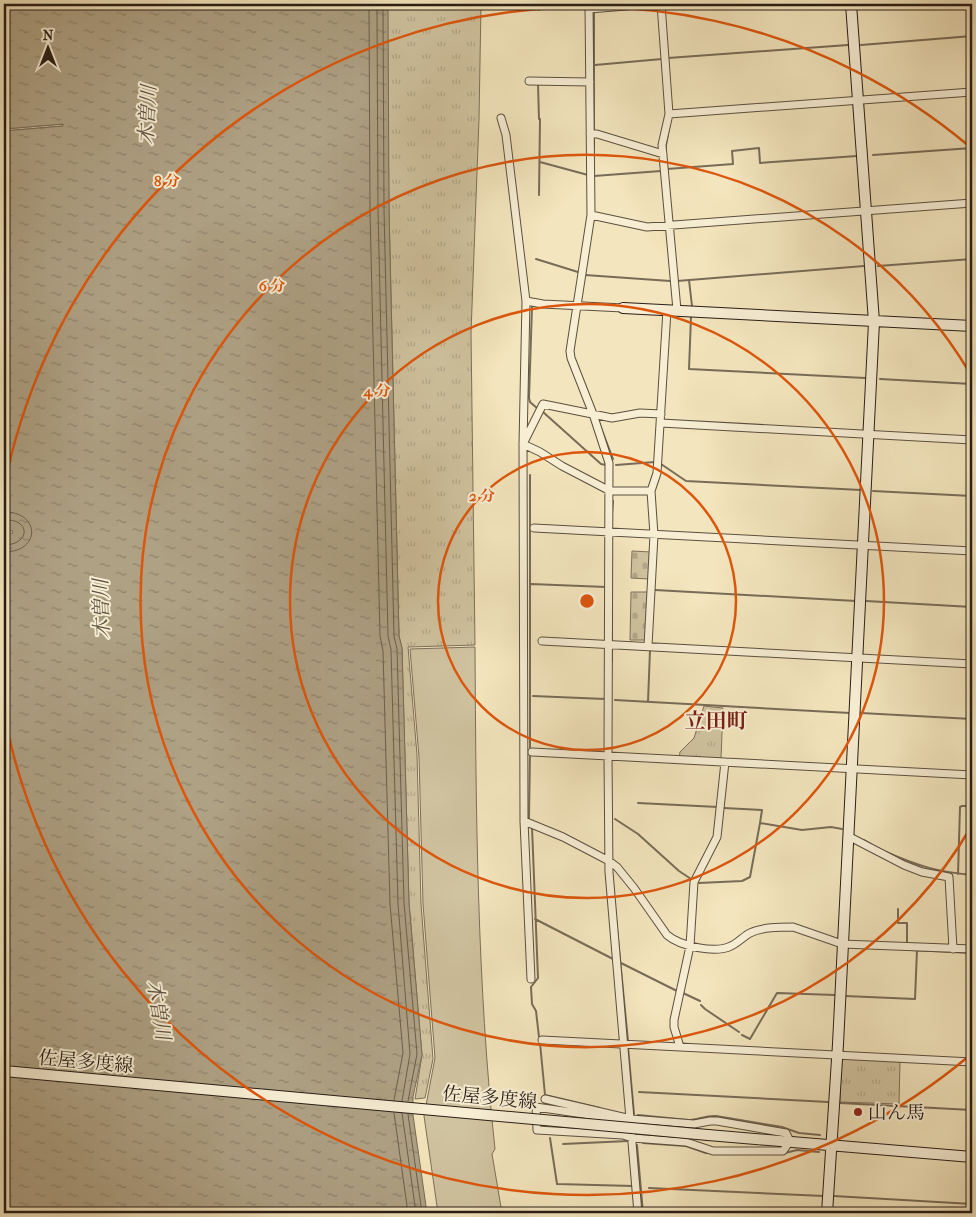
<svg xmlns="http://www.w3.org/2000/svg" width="976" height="1217" viewBox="0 0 976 1217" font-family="'IM FELL French Canon','Noto Serif JP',serif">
  <defs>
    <pattern id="grass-tufts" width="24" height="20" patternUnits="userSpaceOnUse" patternTransform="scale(1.25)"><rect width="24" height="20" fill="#d0c3a0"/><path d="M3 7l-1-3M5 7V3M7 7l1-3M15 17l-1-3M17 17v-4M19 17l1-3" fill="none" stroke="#b3a789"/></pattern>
    <pattern id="cemetery-stones" width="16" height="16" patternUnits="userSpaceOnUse" patternTransform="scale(1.25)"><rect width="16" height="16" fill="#d0c3a0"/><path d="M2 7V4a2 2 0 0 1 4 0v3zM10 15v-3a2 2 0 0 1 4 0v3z" fill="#b3a789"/></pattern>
    <pattern id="water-ripples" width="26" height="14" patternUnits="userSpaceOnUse" patternTransform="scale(1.25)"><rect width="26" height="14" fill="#aea184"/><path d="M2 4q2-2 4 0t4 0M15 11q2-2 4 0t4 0" fill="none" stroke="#8e836b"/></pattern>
  </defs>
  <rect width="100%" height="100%" fill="#f3e5bd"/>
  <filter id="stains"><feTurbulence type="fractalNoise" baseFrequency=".004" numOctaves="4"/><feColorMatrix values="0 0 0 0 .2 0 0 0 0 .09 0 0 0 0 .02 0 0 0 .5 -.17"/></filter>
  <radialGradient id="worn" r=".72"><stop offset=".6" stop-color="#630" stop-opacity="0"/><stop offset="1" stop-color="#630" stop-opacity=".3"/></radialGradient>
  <path fill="url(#grass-tufts)" stroke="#7c705a" d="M387 4H481L479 119 471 333 475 645 408 647 417 755 421 904 433 1059 425 1098 415 1099 422 1055 409 903 402 648 399 636 389 210Z
    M63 124V126L4 131V129Z
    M704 706 723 708 721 759 679 758 680 752 694 738Z
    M844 1057 900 1060 899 1104 840 1102 841 1060Z"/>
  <path fill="url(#cemetery-stones)" stroke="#7c705a" d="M632 551 651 552 649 579 631 578Z
    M631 592H648L646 640H630Z"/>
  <path fill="#d0c3a0" stroke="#7c705a" d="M475 647C476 814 477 982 495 1149L492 1154 502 1213H438L424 1116 435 1058 423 904 419 757 410 649Z"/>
  <path fill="url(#water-ripples)" stroke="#786c58" d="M4 4H388L389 210 399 636 402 648 409 903 422 1055 413 1097V1115L427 1213H4V534L13 533 12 531H4V131L63 126V124L4 129Z"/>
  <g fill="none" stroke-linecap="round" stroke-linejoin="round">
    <path stroke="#6b5f4c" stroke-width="1" d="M369 4 370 211 380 636 383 651 390 904 403 1053 394 1100
      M377 4 378 210 388 636 391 650 398 904 410 1054 402 1101
      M383 4 384 210 394 636 397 649 404 903 417 1054 408 1101
      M4 512C40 511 42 552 4 552
      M4 520C31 518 31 545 4 545
      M394 1113 408 1213
      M402 1113 416 1213
      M408 1114 422 1213"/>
    <path stroke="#786c58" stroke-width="2" d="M539 10V4
      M594 11V131
      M861 45 972 36
      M668 58 848 45
      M595 65 662 59
      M538 84 539 119H540L539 195
      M594 149V136
      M666 153V145L670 123
      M873 155 972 148
      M540 162 588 175
      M667 168V169L733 164 732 151 759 148 760 163 857 156
      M594 176 661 171
      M536 259 578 272
      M878 266 972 259
      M585 275 670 281
      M689 280 692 306
      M677 281 864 266
      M532 307 529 398 530 402 538 409
      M691 317 689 369 865 378
      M880 379 972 384
      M543 412 601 464 606 465
      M598 420 613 459
      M661 464 686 481 861 490
      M616 465 655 462
      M530 475V750
      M873 491 972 496
      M612 514 613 501
      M531 584 606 587
      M655 590 856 601
      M866 601 972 607
      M612 604V638
      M612 661V648
      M533 696 605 699
      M615 700 850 713
      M648 702 650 650
      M861 713 972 719
      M638 803 718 807
      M724 808 762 810 760 823
      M529 818 530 754
      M615 819 638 834 679 871 691 879
      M532 827 538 978 531 987 532 1004 536 1011 539 1037
      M864 840 871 844
      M886 852C918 866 938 872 972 875
      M958 874 960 807 962 806H972
      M699 883 742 881 750 877 760 823 802 830 831 827 842 829
      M615 908 628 1041
      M898 909V923H907V943
      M535 919 615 960
      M911 950 972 953
      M621 963 677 991
      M683 993 700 1001
      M845 996 915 999 917 950
      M701 1005 705 1009 739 1032
      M742 1035 750 1039 777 993 835 995
      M540 1043 545 1095 600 1108
      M628 1047 634 1114
      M639 1092 828 1102
      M840 1103 972 1110
      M638 1115 688 1120C698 1120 706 1115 716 1116L782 1127 799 1133 820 1135
      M550 1138 557 1184 633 1186
      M643 1143 686 1146 706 1153H710
      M563 1144 628 1141
      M637 1145 643 1213
      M785 1153 797 1150 819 1152
      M649 1188 824 1196
      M834 1196 972 1204"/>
    <defs>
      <path id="street" d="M589 4 591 215 570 351 571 358 593 414 609 463 608 756 609 872 638 1213
        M661 4 669 114 662 145 677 310
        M589 9 651 4
        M529 81 590 82
        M669 114 972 92
        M501 118 506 135 526 301 523 444 524 821 531 979
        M590 134H597L663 154
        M591 215 647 227 972 203
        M526 301 543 304 623 308
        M661 423 972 440
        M651 491H610L562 466 540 452 523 444 543 404 612 418 640 413 661 414
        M534 528 972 551
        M542 641 972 664
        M648 646 654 535 651 491 657 473 667 310
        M532 752 972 775
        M524 821 563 837 609 861 617 867 634 888 667 935C680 946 715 954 731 946 738 943 744 936 750 933 762 927 780 927 793 927L842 944 972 949
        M848 836 904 865 922 872 949 877 953 949
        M542 1040 972 1062
        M680 1047 674 1027V1020L690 946 694 882 717 837 725 762
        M545 1099 631 1119 694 1124 710 1121H717L786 1133 790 1141 783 1151H713L686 1142 632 1138 623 1135 537 1130 536 1107 631 1121"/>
      <path id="secondary" d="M623 308 972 326
        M708 1135 972 1157
        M827 1213 838 1044 874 322 851 4"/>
    </defs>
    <use href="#street" stroke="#5b4f3f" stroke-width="9"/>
    <use href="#secondary" stroke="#281d15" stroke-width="12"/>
    <use href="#street" stroke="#f7eed4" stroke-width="7"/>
    <use href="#secondary" stroke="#f7eed4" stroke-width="10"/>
    <defs>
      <path id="secondary-bridge" d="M4 1071 708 1135"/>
    </defs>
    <use href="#secondary-bridge" stroke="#281d15" stroke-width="12" stroke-linecap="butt"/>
    <use href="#secondary-bridge" stroke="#f7eed4" stroke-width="10"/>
  </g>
  <g fill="none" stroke="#de560c" stroke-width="2.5">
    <circle cx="587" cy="601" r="149"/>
    <circle cx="587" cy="601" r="297"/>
    <path d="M971 827A446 446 0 1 1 971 375"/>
    <path d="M969 1056A594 594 0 0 1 4 714M4 488A594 594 0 0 1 969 146"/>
  </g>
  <circle fill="#8f2418" stroke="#f7eed4" stroke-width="2" cx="858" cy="1112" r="5"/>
  <g text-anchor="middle" stroke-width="4" stroke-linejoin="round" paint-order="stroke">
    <g font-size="19" fill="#281d15" stroke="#f7eed4">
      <text transform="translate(86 1061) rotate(5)" y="7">佐屋多度線</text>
      <text transform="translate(490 1097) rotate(5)" y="7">佐屋多度線</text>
    </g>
    <g font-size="19" fill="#281d15" stroke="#f7eed4" text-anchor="start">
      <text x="868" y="1119">山ん馬</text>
    </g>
    <g font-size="20" font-style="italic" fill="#5e5241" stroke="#f7eed4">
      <text transform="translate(147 115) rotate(-87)" y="7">木曽川</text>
      <text transform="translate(101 609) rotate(-92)" y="7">木曽川</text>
      <text transform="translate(159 1010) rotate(81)" y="7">木曽川</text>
    </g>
    <g font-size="21" font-weight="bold" fill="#7a1f14" stroke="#f7eed4">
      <text x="716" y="728">立田町</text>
    </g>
  </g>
  <circle cx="587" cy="601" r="8" fill="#de560c" stroke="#f7eed4" stroke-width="2.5"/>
  <g font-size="15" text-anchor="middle" font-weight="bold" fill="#de560c" stroke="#f7eed4" stroke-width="4" stroke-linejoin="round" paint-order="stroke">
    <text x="167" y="186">8 分</text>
    <text x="272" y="291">6 分</text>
    <text x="377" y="396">4 分</text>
    <text x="482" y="501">2 分</text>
  </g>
  <rect width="976" height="1217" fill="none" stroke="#f3e5bd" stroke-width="20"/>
  <rect x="5" y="5" width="966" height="1207" fill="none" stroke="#281d15" stroke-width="2.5"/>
  <rect x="10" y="10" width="956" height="1197" fill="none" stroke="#281d15"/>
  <g transform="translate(48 48)" stroke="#f7eed4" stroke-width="4" paint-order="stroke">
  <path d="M0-4L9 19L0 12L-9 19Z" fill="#281d15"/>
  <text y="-8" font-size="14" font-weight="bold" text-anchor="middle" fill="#281d15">N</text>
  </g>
  <rect width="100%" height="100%" filter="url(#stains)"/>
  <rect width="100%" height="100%" fill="url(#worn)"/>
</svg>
